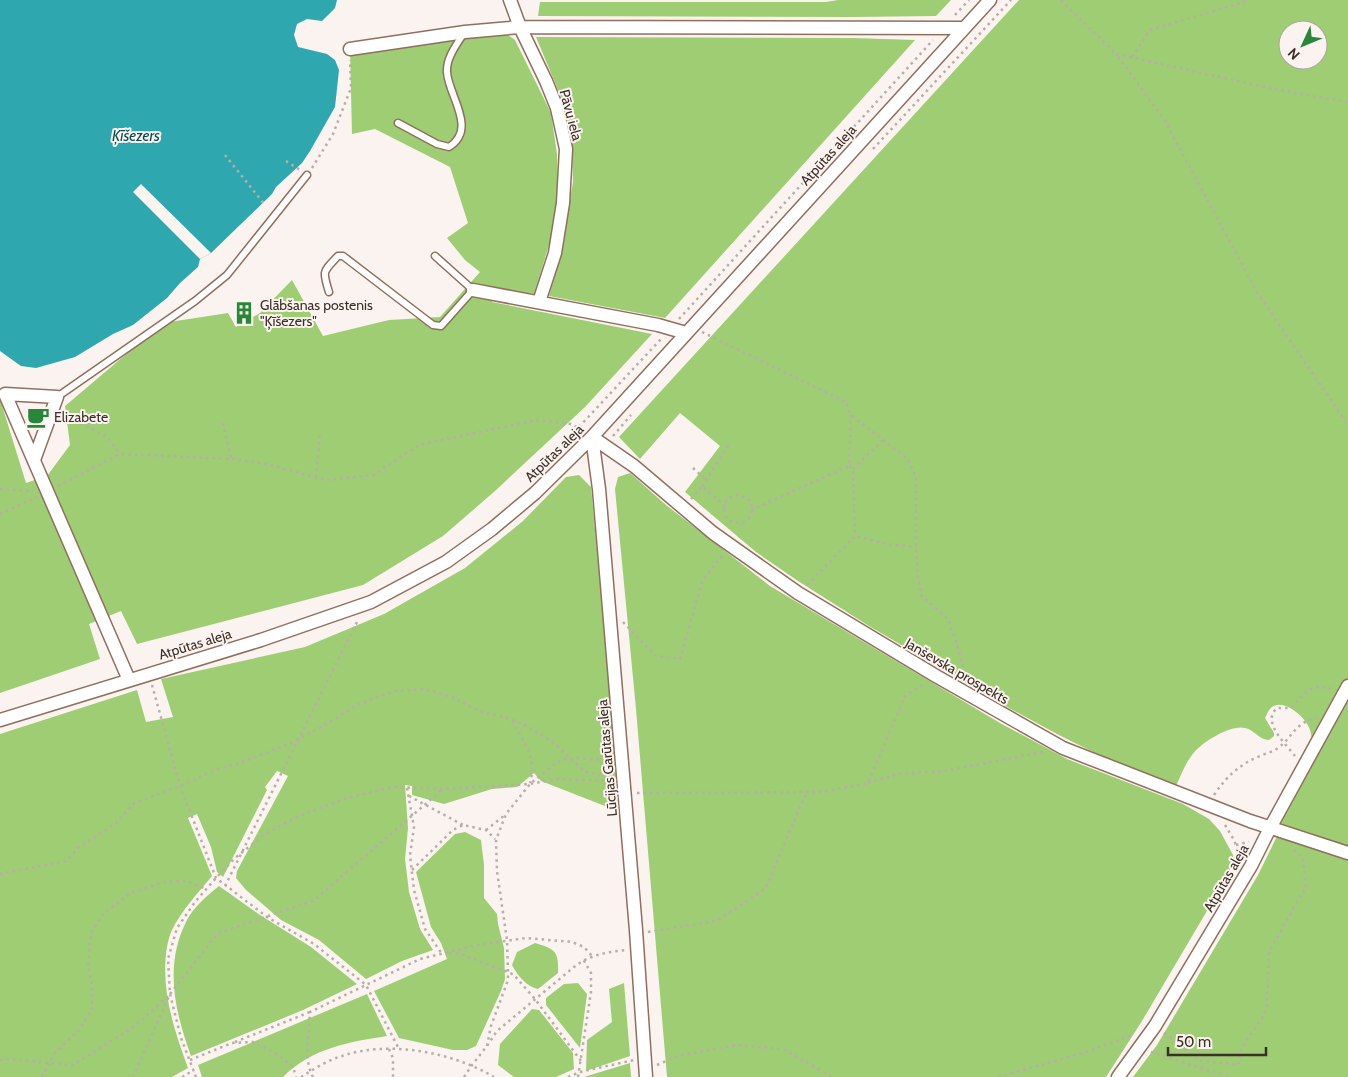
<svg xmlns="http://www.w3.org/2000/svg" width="1348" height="1077" viewBox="0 0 1348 1077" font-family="Cabin,sans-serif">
  <rect width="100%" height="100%" fill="#faf3ef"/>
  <path fill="#9ecd74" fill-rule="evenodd" d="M838 0H951L936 16 853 17 538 16 540 2H826Z
    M1019 0H1348V1077H1133L1157 1045 1258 875 1282 826 1269 821 1268 818 1311 738C1314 723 1285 697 1272 707 1269 709 1267 714 1265 718L1274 733V736L1269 740C1259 740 1255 730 1245 728 1231 724 1200 743 1192 755 1185 764 1181 775 1176 786L1099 755 1057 734 1009 708 869 626 798 581 756 552 685 492 720 446 680 413 640 459 619 437ZM1288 30H1318V60H1288Z
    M504 32 515 40 551 113 557 154 558 193 553 232 534 294 495 288 492 302 652 334 585 407 495 491 443 536 363 585 137 644 121 611 89 624 100 659 0 693V399L26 483 47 476 70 445 65 406 163 323 228 313 236 327 260 313 292 280 323 336 389 320 440 317 480 272 465 260 447 238 468 223 450 167 375 129 352 134 350 49Z
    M536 37 853 38 915 40 665 318 549 296 560 258 573 182 572 150 566 109Z
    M630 473 666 505 770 586 1000 723 1067 759 1183 804 1209 819 1220 831 1233 855V862L1227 877 1142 1021 1106 1077H667L636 709 615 489 618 477Z
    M579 475 591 487 612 710 617 798 610 808 541 781 534 773 517 787 492 789 444 804 412 795V786L405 785 408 828 405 859 409 892 420 929 433 950 402 961 366 979 319 940 281 920 246 890 236 878 237 871 288 776 277 771 265 787 267 790 223 877 217 872 211 847 197 814 188 818 212 876C197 894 181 911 171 932 169 937 168 942 167 947 160 988 174 1030 188 1068L172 1077H0V734L137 690 146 722 173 717 161 679 305 647 384 614 465 568 523 521 566 477Z
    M465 832 481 840 484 865V898L497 914 498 924 504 948 505 979 501 991 476 1046 467 1050H453L399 1038 374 991 447 959 441 943 431 927 416 872 455 834Z
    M219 886 260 915 311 947 357 984 303 1010 191 1056C175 1012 164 966 186 922 193 907 207 896 219 886Z
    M535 943C555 949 559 951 558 973L538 989C527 987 517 975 512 965L517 952Z
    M578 983 587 994 580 1048 546 1005V998L564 984Z
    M624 983 630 1056 586 1071 587 1040 612 1022 609 989Z
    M367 994 387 1036C349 1042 312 1048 283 1077H202L198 1065Z
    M532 1009 539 1010 573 1053 574 1069 556 1077H514L498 1065 500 1044Z
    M630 1063 631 1077H583H584Z"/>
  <path fill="#2ea7af" d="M0 0H337L335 8 322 21 307 19 297 24 294 35 298 47 327 54 335 60 339 70 335 107 310 151 302 163 276 187 272 194 211 253 200 259 198 267 180 283 167 298 133 325 113 334 75 357 36 368 21 366 0 351Z"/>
  <path fill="#faf3ef" d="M141 184 211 253 200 259 133 192Z"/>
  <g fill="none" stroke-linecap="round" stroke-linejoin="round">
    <defs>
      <path id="lane" d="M398 123 437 144 449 147C478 129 448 95 447 72 446 58 457 44 464 33
        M329 292C322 270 323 272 338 256H343L433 325 441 326 473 290 435 256
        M57 397 195 301 227 275 307 175"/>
      <path id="street" d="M510 0 520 27 546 81 557 108 566 149 563 203 555 253 539 302
        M350 49 465 32 520 27 964 28
        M473 290 658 325 686 333
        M592 437 634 466 713 533 798 593 936 676 1063 748 1250 821 1348 853
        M592 437 599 489 636 930 646 1077
        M34 460 57 397 5 394 129 680
        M0 720 261 640 371 602 446 562 492 529 535 493 592 437 990 0
        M1118 1077 1155 1026 1251 866 1270 828 1348 686"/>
    </defs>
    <use href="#lane" stroke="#906f5e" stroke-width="9"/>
    <use href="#street" stroke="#906f5e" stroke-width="15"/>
    <path stroke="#b8aea9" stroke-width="2.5" stroke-dasharray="2.5 4" stroke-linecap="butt" d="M1061 0 1116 54
      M955 15 969 0
      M1132 57 1150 30 1244 2 1245 0
      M1348 102 1274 89 1116 54 1165 121 1257 292 1348 425
      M873 149 1011 0
      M225 155 265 205
      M286 161 300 170
      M312 168 333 134 351 88 350 60
      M679 319 933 40
      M702 332 846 402 851 415 904 456 911 465 916 478V547L918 578 921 595 948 619 957 644 966 678
      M63 414 102 434 111 441 120 454
      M851 415 849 466 853 469 855 536
      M223 423 231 459
      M579 427 662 338
      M613 436 631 415
      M693 468 706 480
      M853 469 883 440
      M316 477 320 434
      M58 486 120 454 231 459 266 464 326 480 374 475 406 453 422 444 537 420 571 424 583 430
      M702 486 729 445
      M0 489 33 491
      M724 509a14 14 0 1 1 28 0a14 14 0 1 1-28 0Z
      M691 499 702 486 725 506
      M751 510 849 466
      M0 514 37 497
      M807 585 855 536 887 544 916 547
      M623 622 656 656 680 659 702 582 723 554
      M152 685 180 786 216 878 267 917 314 944 366 985 420 959 478 945 526 938 572 942 584 947 592 956
      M512 721C524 741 537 759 530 783
      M1295 756C1286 744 1261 722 1277 708H1291L1306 692 1313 688 1321 687 1334 689
      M868 783 898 774 944 771 1043 752
      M407 788 414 827 410 855 414 890 425 929 442 954
      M637 793 824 792 868 783 905 696 924 684
      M601 795 612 794
      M1214 795C1226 777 1240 764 1260 756 1266 753 1273 752 1278 748 1293 737 1295 722 1317 718
      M409 796 463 825
      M1225 825 1234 840 1241 858
      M486 830 505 815
      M1236 845 1249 842
      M412 870 453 830 463 825 486 830 495 839
      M0 874 67 861 78 848 116 823 133 804 180 786 218 769 234 765 289 744 325 725 359 704 394 691 424 689 452 697 479 711 511 719 527 726 554 743 584 771 610 778
      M225 886 358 620
      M648 932 716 921 765 889 806 793
      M449 953 461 954 508 972 514 975 535 999 581 1061
      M1164 1033 1198 1060 1238 1065 1242 1047 1262 1018 1267 1006 1269 952 1298 900 1306 888 1303 857 1293 849
      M235 1042 310 1012
      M487 1046 491 1026 508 980V972L507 940 497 871 496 840 506 814 530 784 556 763 565 759 576 758 610 761
      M389 1049 393 1058V1077
      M1151 1052 1228 1077
      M0 1060 7 1059 73 1065 135 1026 169 995
      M190 1060 232 1043 253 1042 277 1054 293 1067 296 1077
      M657 1065 678 1056 736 1045 783 1049 832 1077
      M42 1077 54 1054 79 1030 92 1009V985L88 965 91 933 103 914 130 893 164 882 187 881 206 889
      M133 1077 170 994 218 933 313 901 443 789
      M182 1077 194 1070
      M196 1077 181 1038 170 994 168 959 177 928 195 902 216 878 235 858 265 834 301 815 347 798 392 787 443 789 530 784 556 779 612 781
      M301 1077C314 1069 328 1060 342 1056 389 1040 452 1052 494 1077
      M313 1077C303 1059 309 1032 310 1012L366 985 399 1049
      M464 1077 472 1065 487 1046 497 1031 574 967C589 955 607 952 626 950
      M568 1077 580 1072 634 1060
      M578 1077 591 992V973L583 959
      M998 1077 1083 1053 1132 1035"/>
    <use href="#lane" stroke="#fff" stroke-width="6"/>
    <use href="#street" stroke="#fff" stroke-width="12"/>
  </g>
  <defs>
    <symbol id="building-bare" viewBox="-9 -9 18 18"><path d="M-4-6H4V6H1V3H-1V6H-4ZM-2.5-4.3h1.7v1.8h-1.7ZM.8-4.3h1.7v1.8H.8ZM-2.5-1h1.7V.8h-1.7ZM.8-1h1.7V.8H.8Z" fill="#288739" stroke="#faf3ef" stroke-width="2.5" paint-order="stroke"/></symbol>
    <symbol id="cafe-bare" viewBox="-9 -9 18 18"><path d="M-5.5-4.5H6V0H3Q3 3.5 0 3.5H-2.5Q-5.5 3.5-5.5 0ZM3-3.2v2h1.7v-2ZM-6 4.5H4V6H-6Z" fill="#288739" stroke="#faf3ef" stroke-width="2.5" paint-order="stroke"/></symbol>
  </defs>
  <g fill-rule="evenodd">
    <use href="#building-bare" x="228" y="297" width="32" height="32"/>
    <use href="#cafe-bare" x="22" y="401" width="32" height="32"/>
  </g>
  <g text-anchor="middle" stroke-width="4" stroke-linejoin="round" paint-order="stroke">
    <g font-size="14" fill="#3d2e27" stroke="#faf3ef">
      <text transform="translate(571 115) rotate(75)" y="5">Pāvu iela</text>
      <text transform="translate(828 155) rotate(-48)" y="5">Atpūtas aleja</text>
      <text transform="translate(554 453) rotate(-44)" y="5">Atpūtas aleja</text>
      <text transform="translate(195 644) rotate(-17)" y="5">Atpūtas aleja</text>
      <text transform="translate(957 671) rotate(30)" y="5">Janševska prospekts</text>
      <text transform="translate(607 758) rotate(-95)" y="5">Lūcijas Garūtas aleja</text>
      <text transform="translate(1226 878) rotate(-60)" y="5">Atpūtas aleja</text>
    </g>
    <g font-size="14" fill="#3d2e27" stroke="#faf3ef" text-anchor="start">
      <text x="260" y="310">Glābšanas postenis<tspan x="260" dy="16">"Ķīšezers"</tspan></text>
      <text x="54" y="422">Elizabete</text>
    </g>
    <g font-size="15" font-style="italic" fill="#024c50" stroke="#faf3ef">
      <text x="136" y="141">Ķīšezers</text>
    </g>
  </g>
  <g transform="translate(1303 45) rotate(226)"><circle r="24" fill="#faf3ef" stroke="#aea49f"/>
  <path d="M0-4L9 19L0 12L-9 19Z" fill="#288739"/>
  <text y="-8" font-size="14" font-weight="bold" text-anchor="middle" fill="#3d2e27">N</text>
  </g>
  <path d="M1168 1047v8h98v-8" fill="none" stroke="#3d2e27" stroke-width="2.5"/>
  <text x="1176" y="1047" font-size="15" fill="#3d2e27" stroke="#faf3ef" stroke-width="4" paint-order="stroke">50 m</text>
</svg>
